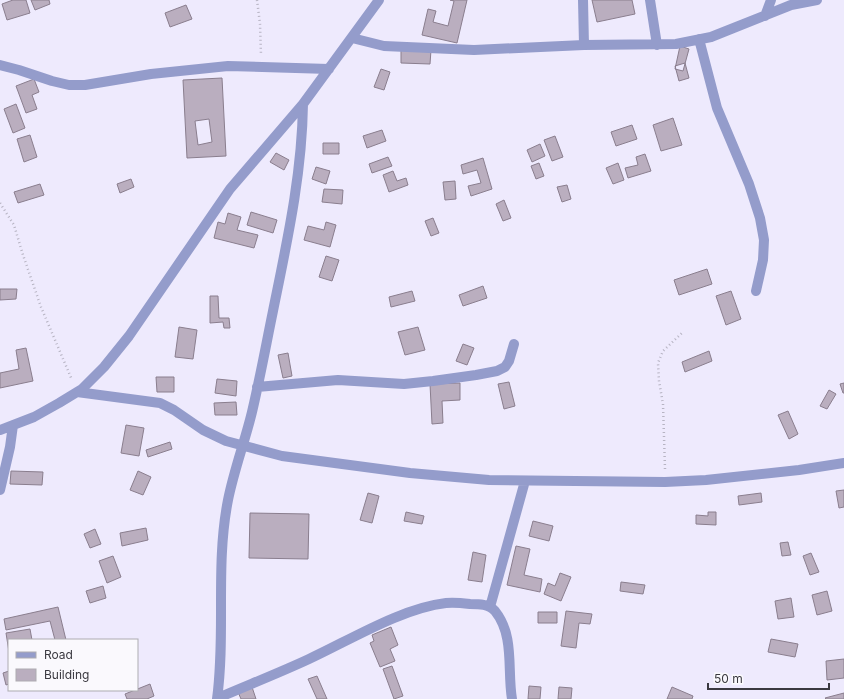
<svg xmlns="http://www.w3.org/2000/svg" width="844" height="699" viewBox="0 0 844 699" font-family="Inter,sans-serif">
  <rect width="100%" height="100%" fill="#eeeafd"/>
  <path fill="#baaebf" stroke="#8a7e8e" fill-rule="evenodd" d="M13 0H26L30 13 7 20 2 4Z
    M31 0H49L50 4 35 10Z
    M450 0H467L457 43 422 35 428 9 436 11 433 22 448 26 454 1Z
    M592 0H632L635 14 597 22Z
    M186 5 192 19 170 27 165 13Z
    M680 46 689 49 683 71 675 69Z
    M401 50H431L430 64 401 63Z
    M685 63 689 78 679 81 675 66Z
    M381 69 390 72 384 90 374 87Z
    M222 78 226 156 187 158 183 80ZM209 119 212 142 198 145 195 121Z
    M34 79 39 92 32 95 37 109 26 113 16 86Z
    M16 104 25 128 13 133 4 109Z
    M673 118 682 145 661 151 653 125Z
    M632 125 637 139 616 146 611 132Z
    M382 130 386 141 367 148 363 136Z
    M30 135 37 157 24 162 17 139Z
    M555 136 563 157 552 161 544 140Z
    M323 143H339V154H323Z
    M540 144 545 156 532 162 527 150Z
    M276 153 289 160 284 170 270 162Z
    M645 154 651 171 628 178 625 168 638 165 636 157Z
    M388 157 392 166 372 173 369 164Z
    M483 158 492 189 471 196 468 186 481 183 477 170 463 174 461 165Z
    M539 163 544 176 536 179 531 166Z
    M618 163 624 180 613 184 606 168Z
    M316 167 330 171 326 184 312 179Z
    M393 171 397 181 406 178 408 185 389 192 383 175Z
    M131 179 134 187 120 193 117 184Z
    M455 181 456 199 445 200 443 182Z
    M40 184 44 195 18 203 14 192Z
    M567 185 571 199 562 202 557 187Z
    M324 189 343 190 342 204 322 202Z
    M504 200 511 218 503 221 496 204Z
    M251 212 277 220 273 233 247 225Z
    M228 213 241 217 237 230 258 235 254 248 214 238 218 222 225 224Z
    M433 218 439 233 431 236 425 221Z
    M326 222 336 225 330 247 304 240 308 226 324 230Z
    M326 256 339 260 332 281 319 277Z
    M707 269 712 284 679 295 674 280Z
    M483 286 487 298 463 306 459 295Z
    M0 289H17L16 299 0 300Z
    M412 291 415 301 391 307 389 297Z
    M731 291 741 319 726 325 716 296Z
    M210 296H218L219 318H229L230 328H224L223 322 210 323Z
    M179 327 197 330 193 359 175 357Z
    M418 327 425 350 405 355 398 332Z
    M463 344 474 348 467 365 456 361Z
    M26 348 33 381 0 388V373L19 369 16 350Z
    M709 351 712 361 685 372 682 362Z
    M288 353 292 376 283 378 278 355Z
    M156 377H174V392H157Z
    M217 379 237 381 236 396 215 393Z
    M509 382 515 406 504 409 498 384Z
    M460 383V400L442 401 443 423 432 424 430 384Z
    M844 383V393H843L840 384Z
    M829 390 836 394 827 409 820 406Z
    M236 402 237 415H215L214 403Z
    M788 411 798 434 789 439 778 415Z
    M126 425 144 428 139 456 121 453Z
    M170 442 172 449 148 457 146 450Z
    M11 471 43 472 42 485 10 484Z
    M138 471 151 477 143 495 130 490Z
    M844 490V507L839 508 836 491Z
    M368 493 379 496 372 523 360 520Z
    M761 493 762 502 739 505 738 496Z
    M406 512 424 516 422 524 404 521Z
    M708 512H716V525L696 524V515L708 516Z
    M250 513 309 514 308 559 249 558Z
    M533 521 553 526 549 541 529 536Z
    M146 528 148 540 122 546 120 533Z
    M95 529 101 544 90 548 84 534Z
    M788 542 791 555 782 556 780 543Z
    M516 546 530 549 524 575 542 579 540 592 507 585Z
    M473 552 486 555 482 582 468 580Z
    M811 553 819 572 810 575 803 556Z
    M113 556 121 577 107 583 99 561Z
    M560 573 571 577 561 601 544 594 548 583 555 586Z
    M621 582 645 585 643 594 620 591Z
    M103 586 106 598 90 603 86 591Z
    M827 591 832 611 817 615 812 595Z
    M791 598 794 617 778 619 775 601Z
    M58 607 66 640H55L50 621 6 630 4 619Z
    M566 611 592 614 590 624 579 623 576 648 561 646Z
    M538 612H557V623H538Z
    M391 627 398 645 390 649 395 661 380 667 370 643 374 641 372 635Z
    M30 629 32 640H9V652L6 633Z
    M771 639 798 644 795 657 768 652Z
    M844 659V678L827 680 826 661Z
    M392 666 403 696 394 699 383 669Z
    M9 671V684L6 685 3 673Z
    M317 676 327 699H317L308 679Z
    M150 684 154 696 147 699H127L125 694Z
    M529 686 541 687 540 699H528Z
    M252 687 256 699H241L238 692Z
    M559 687 572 688 571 699H558Z
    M672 687 693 696 692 699H667Z
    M844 693V699H826L825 698Z"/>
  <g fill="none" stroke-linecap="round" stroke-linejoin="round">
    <path stroke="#b7b4c3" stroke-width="2.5" stroke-dasharray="1 3" stroke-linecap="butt" d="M257 0 260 24 261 55
      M0 203 14 225 23 255 41 307 72 380
      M665 469 663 404 659 381 658 363 663 351 683 332"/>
    <path stroke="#949ccb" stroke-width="10" d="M583 0 584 45
      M650 0 657 45
      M765 16 771 0
      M352 38 384 46 474 50 584 45 676 44 711 37 791 5 817 0
      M699 39 717 108 749 184 760 218 764 240 763 260 756 291
      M0 65 19 70 52 81 69 85H85L151 74 228 66 329 69
      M257 387 338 380 404 384 433 381 476 375 497 371 505 367 509 361 514 344
      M77 392 160 403 174 410 203 430 226 441 282 456 410 473 489 480 665 482 706 480 799 470 844 463
      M0 430 34 417 59 403 82 389 104 367 129 336 230 189 303 104 379 0
      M0 490 10 447 13 425
      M490 607 525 481
      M218 698C248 685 279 673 309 659 350 640 402 608 446 603 454 602 462 603 470 604 479 604 489 604 495 611 515 636 507 670 512 699
      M217 699C226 633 215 566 228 500 234 470 245 441 252 412 260 378 266 345 273 311 287 242 302 175 303 104"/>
  </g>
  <rect x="8" y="639" width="130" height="52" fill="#faf9fd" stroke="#adacb1"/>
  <rect x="16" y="652" width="20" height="6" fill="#949ccb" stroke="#adacb1"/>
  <text x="44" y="659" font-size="12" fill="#3a3940">Road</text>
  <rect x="16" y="669" width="20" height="12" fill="#baaebf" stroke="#adacb1"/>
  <text x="44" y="679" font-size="12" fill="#3a3940">Building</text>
  <path d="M708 683v6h121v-6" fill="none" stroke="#3a3940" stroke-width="2"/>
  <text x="714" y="683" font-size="12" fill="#3a3940" stroke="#faf9fd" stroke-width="3" paint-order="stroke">50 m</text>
</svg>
